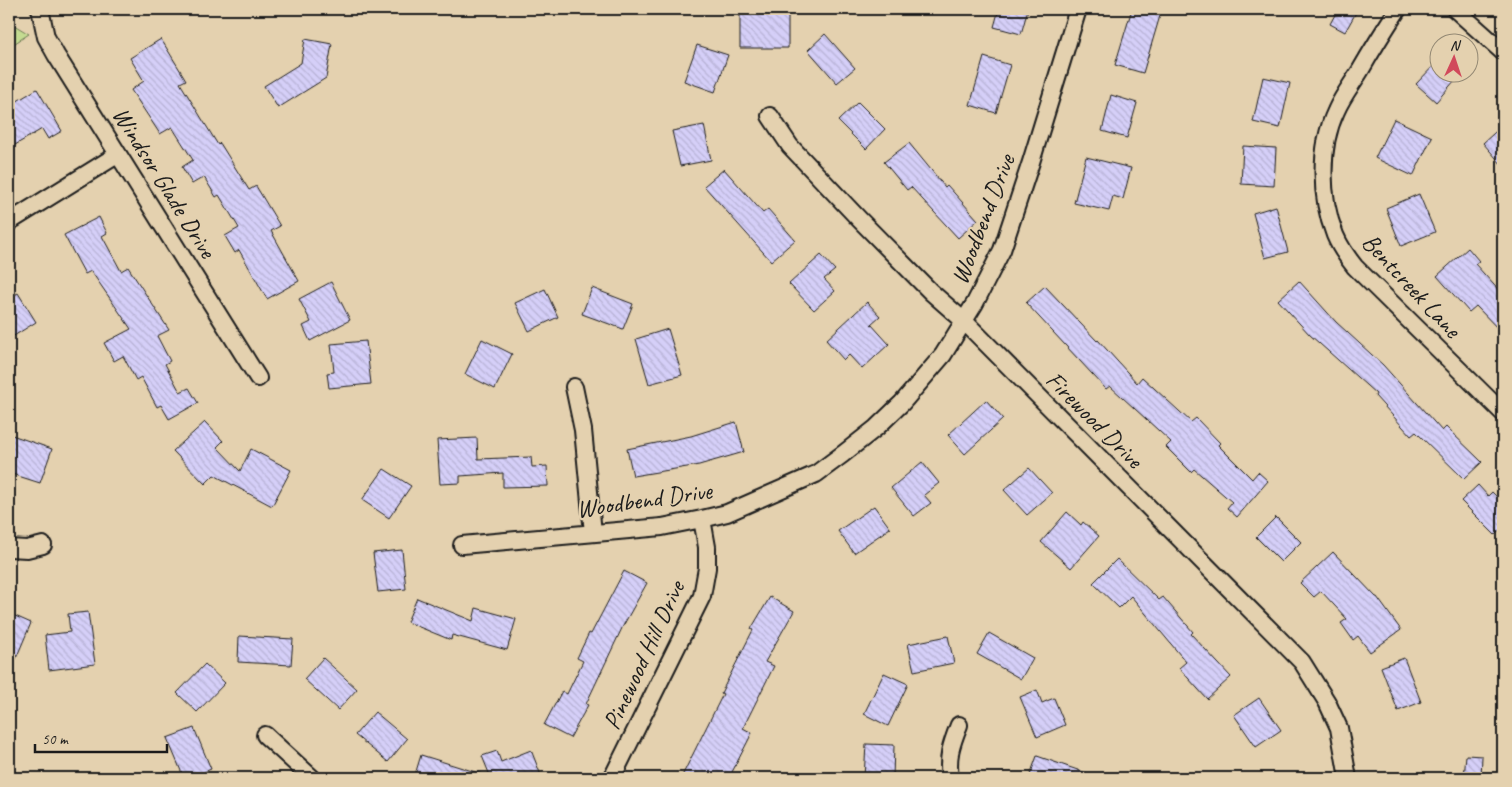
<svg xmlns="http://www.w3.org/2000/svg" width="1512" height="787" viewBox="0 0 1512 787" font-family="Caveat,sans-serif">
  <defs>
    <pattern id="forest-firs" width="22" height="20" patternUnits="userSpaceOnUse" patternTransform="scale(1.25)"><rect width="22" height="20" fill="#c4db91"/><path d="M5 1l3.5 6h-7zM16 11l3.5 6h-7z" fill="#a8bb7c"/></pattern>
    <pattern id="building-back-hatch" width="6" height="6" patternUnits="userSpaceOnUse" patternTransform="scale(1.25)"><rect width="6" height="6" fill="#d5cff8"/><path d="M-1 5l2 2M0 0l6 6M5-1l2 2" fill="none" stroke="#b6b1d4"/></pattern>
  </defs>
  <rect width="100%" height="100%" fill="#e4d1af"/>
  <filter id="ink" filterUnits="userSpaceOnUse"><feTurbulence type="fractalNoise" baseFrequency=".02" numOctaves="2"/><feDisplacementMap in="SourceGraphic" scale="10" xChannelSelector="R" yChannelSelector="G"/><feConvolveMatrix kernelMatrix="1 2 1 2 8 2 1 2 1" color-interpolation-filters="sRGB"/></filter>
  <g filter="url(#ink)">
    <path fill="url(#forest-firs)" stroke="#707c56" d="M9 22 29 34 9 47Z"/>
    <path fill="url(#building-back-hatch)" stroke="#1c1c1c" d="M759 9H788V48H740V12H759Z
      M999 9H1028L1021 34 994 27Z
      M1132 9H1162L1143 73 1115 65Z
      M1338 9H1358L1345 32 1330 24Z
      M825 34 855 68 837 83 808 50Z
      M161 39 186 80 180 83 218 145 220 143 249 190 256 186 280 226 271 231 299 281 267 299 239 250 235 253 225 236 239 228 219 195 216 197 204 177 192 184 182 167 193 160 172 127 160 134 131 90 144 81 130 58Z
      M305 39 332 44 326 78 278 108 264 86 301 63Z
      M697 45 728 55 715 92 684 81Z
      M984 57 1010 65 996 113 970 105Z
      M1440 59V72H1462L1436 102 1416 84Z
      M1263 77 1290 83 1280 128 1253 122Z
      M37 89 62 131 48 139 42 129 15 145 9 135V106Z
      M1111 95 1137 103 1127 138 1102 131Z
      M858 102 885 129 866 149 838 121Z
      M1394 119 1432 137 1413 176 1375 158Z
      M704 125 711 160 680 166 672 131Z
      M1503 125V166L1483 143Z
      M909 143 945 187 947 185 978 220 958 238 911 187 907 190 884 162Z
      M1243 146 1276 148 1274 186 1241 184Z
      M1086 157 1131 168 1123 199 1113 196 1109 211 1074 203Z
      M724 169 763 213 768 209 795 240 771 261 704 186Z
      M1419 194 1435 232 1401 246 1386 208Z
      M1276 206 1288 252 1265 258 1253 213Z
      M99 217 107 233 102 236 121 271 128 267 169 330 157 336 170 361 165 364 180 392 189 388 198 403 169 419 161 405 157 407 141 377 136 380 123 356 114 361 104 343 131 329 91 271 85 274 64 235Z
      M1468 248 1479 261 1475 264 1503 295V334L1476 306 1469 312 1437 276Z
      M821 255 835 270 824 279 835 291 814 310 789 284Z
      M1299 281 1336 322 1383 365 1442 431 1446 427 1482 462 1464 479 1416 432 1411 436 1375 396 1376 394 1310 335 1278 300Z
      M331 282 350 320 310 341 303 326 311 322 299 299Z
      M1045 286 1097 341 1098 340 1137 383 1142 377 1191 422 1196 418 1220 443 1218 445 1252 479 1258 472 1268 481 1237 517 1227 508 1232 502 1194 469 1191 472 1166 447 1171 442 1110 386 1106 389 1026 303Z
      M592 288 633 304 623 329 582 314Z
      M545 289 558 317 529 331 515 303Z
      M18 293 36 322 9 339V298Z
      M867 302 880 316 871 324 889 344 862 369 849 355 844 360 826 340Z
      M668 329 682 375 649 384 636 339Z
      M482 339 512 354 495 389 465 374Z
      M366 341 371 384 329 388 327 373 334 372 331 344Z
      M986 400 1003 419 965 454 948 435Z
      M205 422 223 441 217 447 240 471 251 449 291 470 272 506 214 475 205 484 173 451Z
      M736 422 744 452 699 465 633 476 627 449 691 436Z
      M9 434 52 449 40 483 9 473Z
      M477 438 478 459 531 457 532 467 547 466 548 486 503 487V473L460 476V483L440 484 437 440Z
      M922 462 939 483 924 495 931 503 914 516 891 488Z
      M1029 468 1052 493 1027 515 1004 490Z
      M384 469 411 486 389 518 362 500Z
      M1478 485 1488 496 1492 492 1503 503V527L1495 535 1461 501Z
      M874 506 890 528 854 553 838 531Z
      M1067 512 1081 525 1083 522 1099 536 1071 568 1041 542Z
      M1276 517 1301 542 1281 562 1256 537Z
      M402 550 406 589 378 592 373 553Z
      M1333 552 1376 597H1377L1401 630 1370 652 1358 636 1353 640 1341 623 1347 619 1321 591 1314 597 1300 583Z
      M1117 559 1159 600 1163 597 1193 632 1191 634 1231 677 1207 699 1179 668 1186 662 1131 596 1119 608 1093 583Z
      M624 571 647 583 623 626 586 704 588 705 570 738 544 725 562 691 567 694 583 661 577 658 589 633 591 634Z
      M770 597 794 611 765 662 774 666 743 728 752 733 729 778H681L723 694 721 693 753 630 751 629Z
      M417 598 473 621 476 608 516 619 507 650 452 635 451 640 407 622Z
      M88 612 95 664 49 670 45 635 70 632 68 614Z
      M13 615 31 623 9 675V625Z
      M989 633 1033 658 1021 679 977 654Z
      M239 636 293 639 291 665 238 662Z
      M948 636 954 663 914 671 908 644Z
      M323 658 357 689 338 710 304 679Z
      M1404 658 1421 702 1398 711 1381 667Z
      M205 664 225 683 197 712 177 693Z
      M884 673 908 684 888 726 864 714Z
      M1037 690 1042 703 1054 698 1065 725 1037 737 1020 697Z
      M1259 698 1281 730 1256 747 1234 715Z
      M375 712 407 739 388 762 355 735Z
      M194 728 211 769 190 778H184L167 738Z
      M866 744 894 745 893 778H864Z
      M531 750 542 778H491L482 756 497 751 501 762Z
      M421 755 485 775V778H414Z
      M1466 755 1482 756 1481 778H1464Z
      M1037 756 1095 776V778H1029Z"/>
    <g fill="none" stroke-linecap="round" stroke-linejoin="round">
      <defs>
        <path id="minor" d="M40 9 46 37 56 55 258 378
          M1398 9C1385 29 1372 50 1360 71 1352 84 1342 97 1336 111 1319 147 1320 197 1335 235 1340 247 1347 257 1355 267L1503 413
          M1455 9 1503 52
          M770 116 790 146 859 219 931 292 964 321 1302 662 1327 702 1339 728 1348 778
          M9 222 117 155
          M574 387 583 430 593 533
          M462 545 662 527 702 519 727 513 816 474 843 454 876 428 902 403 943 355 975 303 1002 250 1031 162 1078 9
          M9 548 27 549 43 545
          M265 735 312 778
          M612 778 702 596 707 568V547L702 519
          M950 778C947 757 951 745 959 725"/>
      </defs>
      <use href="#minor" stroke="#1c1c1c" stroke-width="20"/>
      <use href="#minor" stroke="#e4d1af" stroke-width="16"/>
    </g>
  </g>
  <g text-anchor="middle" stroke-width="4.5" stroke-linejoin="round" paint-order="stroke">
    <g font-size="25" fill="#1c1c1c" stroke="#e4d1af">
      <text transform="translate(165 182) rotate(58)" y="9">Windsor Glade Drive</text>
      <text transform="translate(982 219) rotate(-69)" y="9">Woodbend Drive</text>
      <text transform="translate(1412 285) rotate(47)" y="9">Bentcreek Lane</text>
      <text transform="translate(1095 419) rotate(45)" y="9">Firewood Drive</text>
      <text transform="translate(644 499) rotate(-8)" y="9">Woodbend Drive</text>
      <text transform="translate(643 655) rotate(-65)" y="9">Pinewood Hill Drive</text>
    </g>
  </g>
  <rect width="1512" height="787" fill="none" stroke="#e4d1af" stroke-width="30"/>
  <rect x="15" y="15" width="1482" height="757" fill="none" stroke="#1c1c1c" stroke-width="2" filter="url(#ink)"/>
  <g transform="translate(1454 58) rotate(3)"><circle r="24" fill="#e4d1af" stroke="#948974"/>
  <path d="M0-4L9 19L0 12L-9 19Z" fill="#d1495b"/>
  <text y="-8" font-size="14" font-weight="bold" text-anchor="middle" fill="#1c1c1c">N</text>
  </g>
  <path d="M35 744v8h132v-8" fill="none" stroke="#1c1c1c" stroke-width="2.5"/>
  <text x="42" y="744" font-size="15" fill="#1c1c1c" stroke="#e4d1af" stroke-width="4" paint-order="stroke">50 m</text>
</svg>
